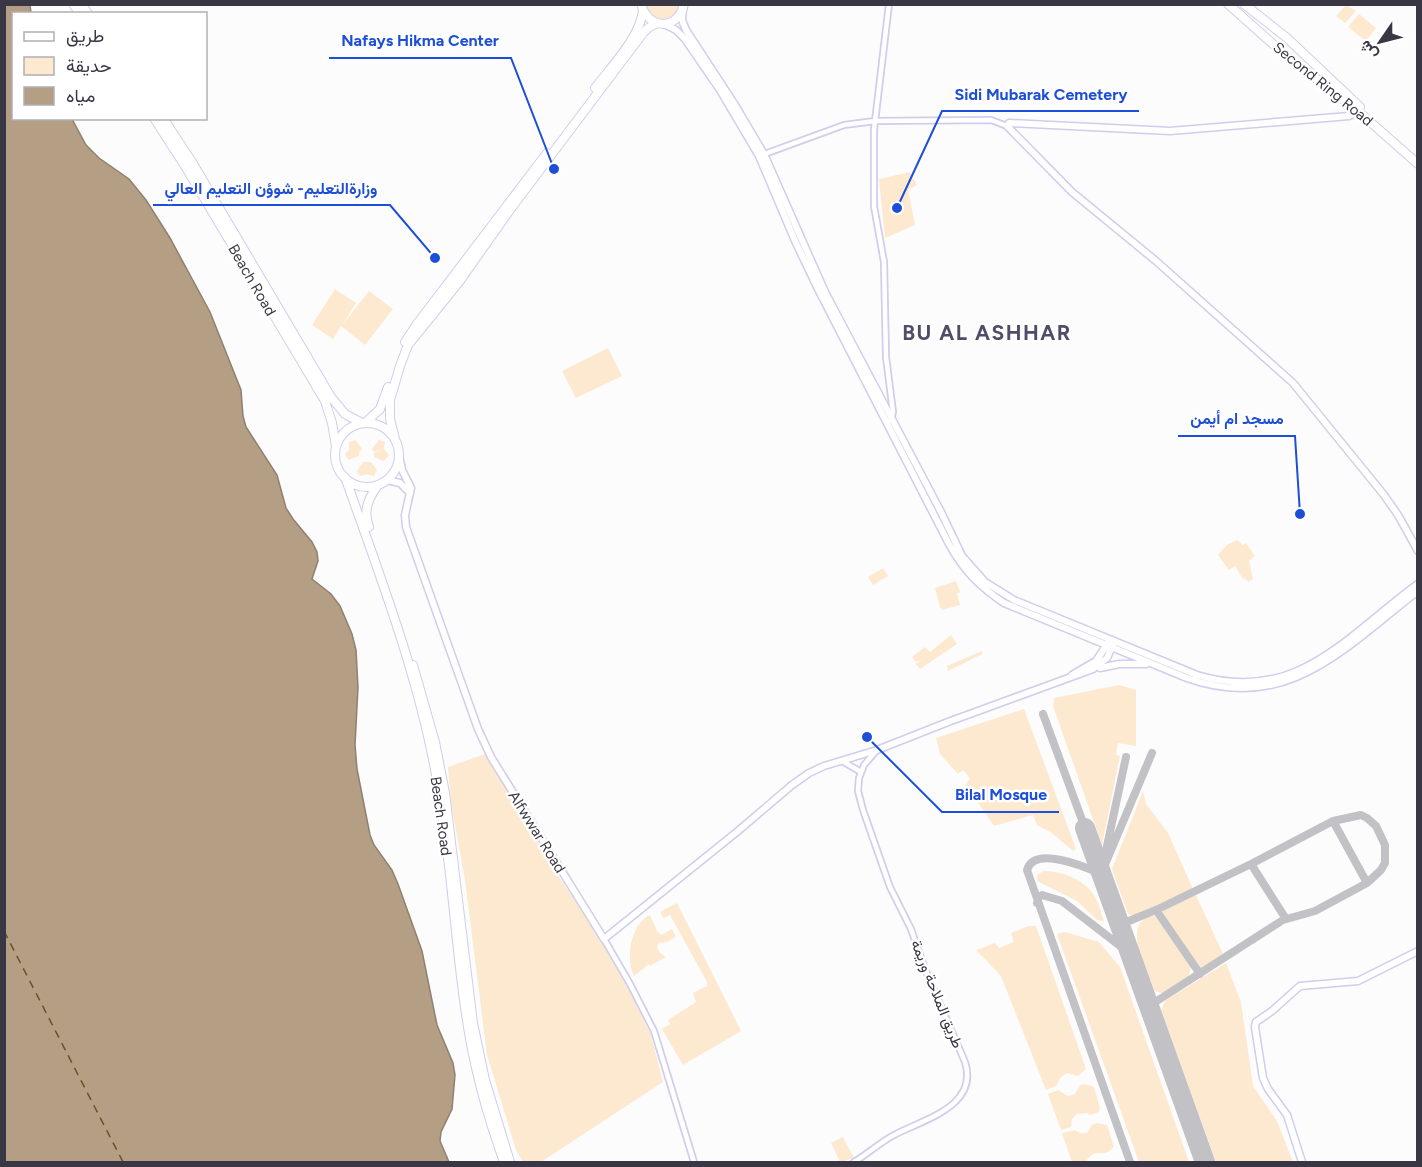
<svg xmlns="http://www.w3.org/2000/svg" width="1422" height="1167" viewBox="0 0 1422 1167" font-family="Figtree,Vazirmatn,sans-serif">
  <rect width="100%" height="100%" fill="#fcfcfc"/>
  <path fill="#fde9d0" d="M644 5H680L675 15 661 20 649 14Z
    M1346 5 1356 11 1345 23 1336 16Z
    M1359 14 1376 28 1366 41 1348 27Z
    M910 172 917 185 908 190 915 225 885 238 879 179Z
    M335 289 356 303 343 324 369 291 393 309 365 345 341 326 333 339 312 325Z
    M608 348 622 376 576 398 562 371Z
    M356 440 362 449 359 453V456L348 460 345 454 349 450V442Z
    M379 440 385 442 384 449 389 455 384 461 374 457V453L381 450 374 452 372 449Z
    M363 462H371L377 470 374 476 366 474 361 476 358 474 357 471Z
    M1237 540 1243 545 1246 543 1255 556 1249 561 1253 579 1248 582 1245 578 1243 579 1235 566 1229 570 1218 555 1227 545Z
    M883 568 888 576 873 585 868 577Z
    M956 581 960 592 957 594 960 605 942 610 940 607 935 588Z
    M951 635 957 644 920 669 916 664 922 659 916 662 912 657 925 647 930 652Z
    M982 651V654L948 671 947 666Z
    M1119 685 1136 690V746L1118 743 1116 755 1120 756 1102 845 1053 706 1054 698Z
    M1024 709 1076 849 1073 851 1052 833 1037 825 1033 815 994 826 966 785 970 778 963 770 958 774 940 754 936 738Z
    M485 754 555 871 591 924 630 992 651 1035 663 1082 541 1162H523L516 1150 487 1055 465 880 451 803 448 767Z
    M1143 791 1146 804 1168 833 1193 889 1133 916 1128 914 1112 869Z
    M1044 871C1062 871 1086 880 1095 897 1099 904 1101 913 1104 921L1097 920 1077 901 1037 881 1038 874Z
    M1195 893 1224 956 1203 969 1197 967 1163 918 1162 913 1165 908Z
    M677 903 741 1031 683 1065 662 1029 670 1024 668 1020 696 1002 693 993 707 986V982L670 915 663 918 660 912Z
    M650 915 657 931 661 935 672 929 676 937 667 942 659 943 657 947 659 952 666 957 650 966 649 964 634 976C625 957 631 924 650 915Z
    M1155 916 1191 967 1188 979 1165 994 1155 991C1148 973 1118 919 1155 916Z
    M1029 926H1036L1086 1069 1078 1076 1067 1073 1060 1078 1056 1086 1046 1090 1001 976 976 950 995 943 999 948 1014 942 1011 933Z
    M1065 932 1099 942 1120 967 1189 1162H1139L1057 934Z
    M1226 963 1241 1002 1253 1086 1277 1121 1293 1162H1216L1161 1010 1166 1000Z
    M1085 1084 1094 1087 1100 1108 1099 1112 1090 1115 1087 1113 1077 1114 1072 1119 1071 1127 1061 1130 1048 1094 1058 1090 1068 1096 1075 1094 1080 1085Z
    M1097 1123 1107 1125 1114 1147C1104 1157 1103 1151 1093 1154L1088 1158 1086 1162H1072L1062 1133 1075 1130 1080 1133H1087L1092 1125Z
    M843 1137 854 1158 840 1162 831 1143Z"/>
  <path fill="#b49f84" stroke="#8f8071" stroke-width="1.5" d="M30 5 31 13 14 14V118L72 119 86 145 99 158 129 179 146 200 170 238 210 312 241 390 243 416 246 427 277 475 286 508 293 519 312 542 317 552 318 561 312 579 331 594 340 606 352 634 356 650 358 687 355 745 357 769 370 835 374 845 392 870 398 884 422 951 437 1025 453 1063 455 1075 452 1109 441 1132 440 1141 449 1162H5L4 5Z"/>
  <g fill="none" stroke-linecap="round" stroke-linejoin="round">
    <path stroke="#705023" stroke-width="1.5" stroke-dasharray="8 6" stroke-linecap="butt" d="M4 931 123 1162"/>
    <path stroke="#c2c2c6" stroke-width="8" d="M1043 714 1085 828
      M1126 757 1101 874 1152 753
      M1333 821 1367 883
      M1251 864 1286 919
      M1101 874C1086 867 1034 845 1027 870L1130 1162
      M1037 903 1039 897 1042 895 1062 901 1128 952
      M1156 910 1200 974
      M1119 925 1156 910 1251 864 1333 821 1361 815 1367 818 1376 826 1385 845V863L1381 870 1367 883 1315 911 1283 920 1149 1006"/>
    <path stroke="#c2c2c6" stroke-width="20" d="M1085 828 1205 1162"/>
    <defs>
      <path id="minor" d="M762 155 844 125 875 121 991 120 1007 126
        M886 422 891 420 893 412 886 357 884 262 874 206V130L889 4
        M842 761 861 772
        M604 939 630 984 654 1031 694 1162
        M854 1162C868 1154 880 1142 896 1134 925 1119 979 1106 965 1062L925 969 911 929 890 887 863 810 858 791 859 778 864 765 877 750"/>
      <path id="major" d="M683 9 682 20 686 30 735 105 764 154 825 292 941 512 962 556 985 582 1014 600 1197 675C1297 705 1345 637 1418 584
        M664 24 676 30 685 39 720 90 759 156 796 243 818 289 949 544C963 570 980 587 1004 603L1187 678C1288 714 1345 647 1418 591
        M1359 112 1349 116 1170 131 1009 123 1007 126 1072 192 1156 261 1293 383 1384 495 1398 515 1418 551
        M399 455 402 470 411 488 405 515 406 527 478 729 491 757 604 939 738 831 792 785 809 773 824 766 877 750 948 722 1093 669 1107 658 1114 642
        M387 480 400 483 410 493
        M1100 668 1119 664H1146
        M1072 675 1096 661 1108 643
        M1302 1162 1287 1115 1268 1089 1263 1078 1255 1027 1256 1022 1272 1011 1300 986 1358 981 1418 951"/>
      <path id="highway" d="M73 4 80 14
        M82 4 88 14
        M641 4C648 30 678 31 684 4
        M1228 4 1283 53 1359 112 1418 164
        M1244 4 1287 38 1360 107
        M595 88C611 67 641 36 643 10
        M154 118 185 166 325 401 332 423 336 446
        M163 118 192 162 331 397 345 414 362 423
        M405 342 417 324 547 153
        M365 423 380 409 388 387
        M335 455a32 32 0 1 1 64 0a32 32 0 1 1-64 0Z
        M395 439 390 419V400L400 366 408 345 459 282 512 207 643 33 648 28 657 23
        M345 477C379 573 418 675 436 775 451 854 454 934 466 1014 473 1064 487 1115 504 1162
        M369 527C363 510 368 499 378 485
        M413 665 435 742 445 793 473 1023 485 1080 510 1162"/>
    </defs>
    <use href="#minor" stroke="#d0cded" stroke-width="8"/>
    <use href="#major" stroke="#d0cded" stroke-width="9"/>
    <use href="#highway" stroke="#d0cded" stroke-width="10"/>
    <use href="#minor" stroke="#fff" stroke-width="4.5"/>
    <use href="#major" stroke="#fff" stroke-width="6"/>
    <use href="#highway" stroke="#fff" stroke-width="8"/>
  </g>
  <g text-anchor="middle" stroke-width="5" stroke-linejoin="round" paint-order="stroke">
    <g font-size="15" fill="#393744" stroke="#fff">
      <text transform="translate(1323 84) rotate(39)" y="5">Second Ring Road</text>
      <text transform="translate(252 280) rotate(60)" y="5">Beach Road</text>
      <text transform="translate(441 816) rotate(82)" y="5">Beach Road</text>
      <text transform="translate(537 832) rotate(58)" y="5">Alfwwar Road</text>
      <text transform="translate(937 994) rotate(68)" y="5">طريق الملاحة وريمة</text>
    </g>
    <g font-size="21" font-weight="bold" letter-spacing="1.5" fill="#514d68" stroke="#fff">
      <text x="987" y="340">BU AL ASHHAR</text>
    </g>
  </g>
  <path fill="none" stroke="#1d4ed8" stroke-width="2" d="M554 169L511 58H329M897 208L942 111H1139M435 258L390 205H153M1300 514L1295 436H1178M867 737L942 812H1059"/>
  <g fill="#1d4ed8" stroke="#fff" stroke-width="2">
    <circle cx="554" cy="169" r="6"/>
    <circle cx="897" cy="208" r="6"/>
    <circle cx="435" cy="258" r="6"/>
    <circle cx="1300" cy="514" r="6"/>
    <circle cx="867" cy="737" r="6"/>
  </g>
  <g font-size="16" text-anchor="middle" font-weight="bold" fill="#1d4ed8" stroke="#fff" stroke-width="5" stroke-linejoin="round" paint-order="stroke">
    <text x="420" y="46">Nafays Hikma Center</text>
    <text x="1041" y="100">Sidi Mubarak Cemetery</text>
    <text x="271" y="194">وزارةالتعليم- شوؤن التعليم العالي</text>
    <text x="1237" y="424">مسجد ام أيمن</text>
    <text x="1001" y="800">Bilal Mosque</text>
  </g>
  <rect width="1422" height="1167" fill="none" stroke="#393744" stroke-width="12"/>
  <rect x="12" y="12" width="195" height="108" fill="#ffffff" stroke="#b0afb4" stroke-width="1.5"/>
  <rect x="24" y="32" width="30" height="9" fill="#ffffff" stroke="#b0afb4" stroke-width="1.5"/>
  <text x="66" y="42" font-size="18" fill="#393744">طريق</text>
  <rect x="24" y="57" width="30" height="18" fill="#fde9d0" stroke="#b0afb4" stroke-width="1.5"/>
  <text x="66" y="72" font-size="18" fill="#393744">حديقة</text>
  <rect x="24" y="87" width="30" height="18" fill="#b49f84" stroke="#b0afb4" stroke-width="1.5"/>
  <text x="66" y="102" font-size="18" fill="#393744">مياه</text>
  <g transform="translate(1380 42) rotate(235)" stroke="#ffffff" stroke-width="4.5" paint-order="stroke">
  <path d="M0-4.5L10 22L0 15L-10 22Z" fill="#393744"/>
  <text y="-9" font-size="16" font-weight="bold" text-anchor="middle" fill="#393744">ش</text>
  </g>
</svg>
